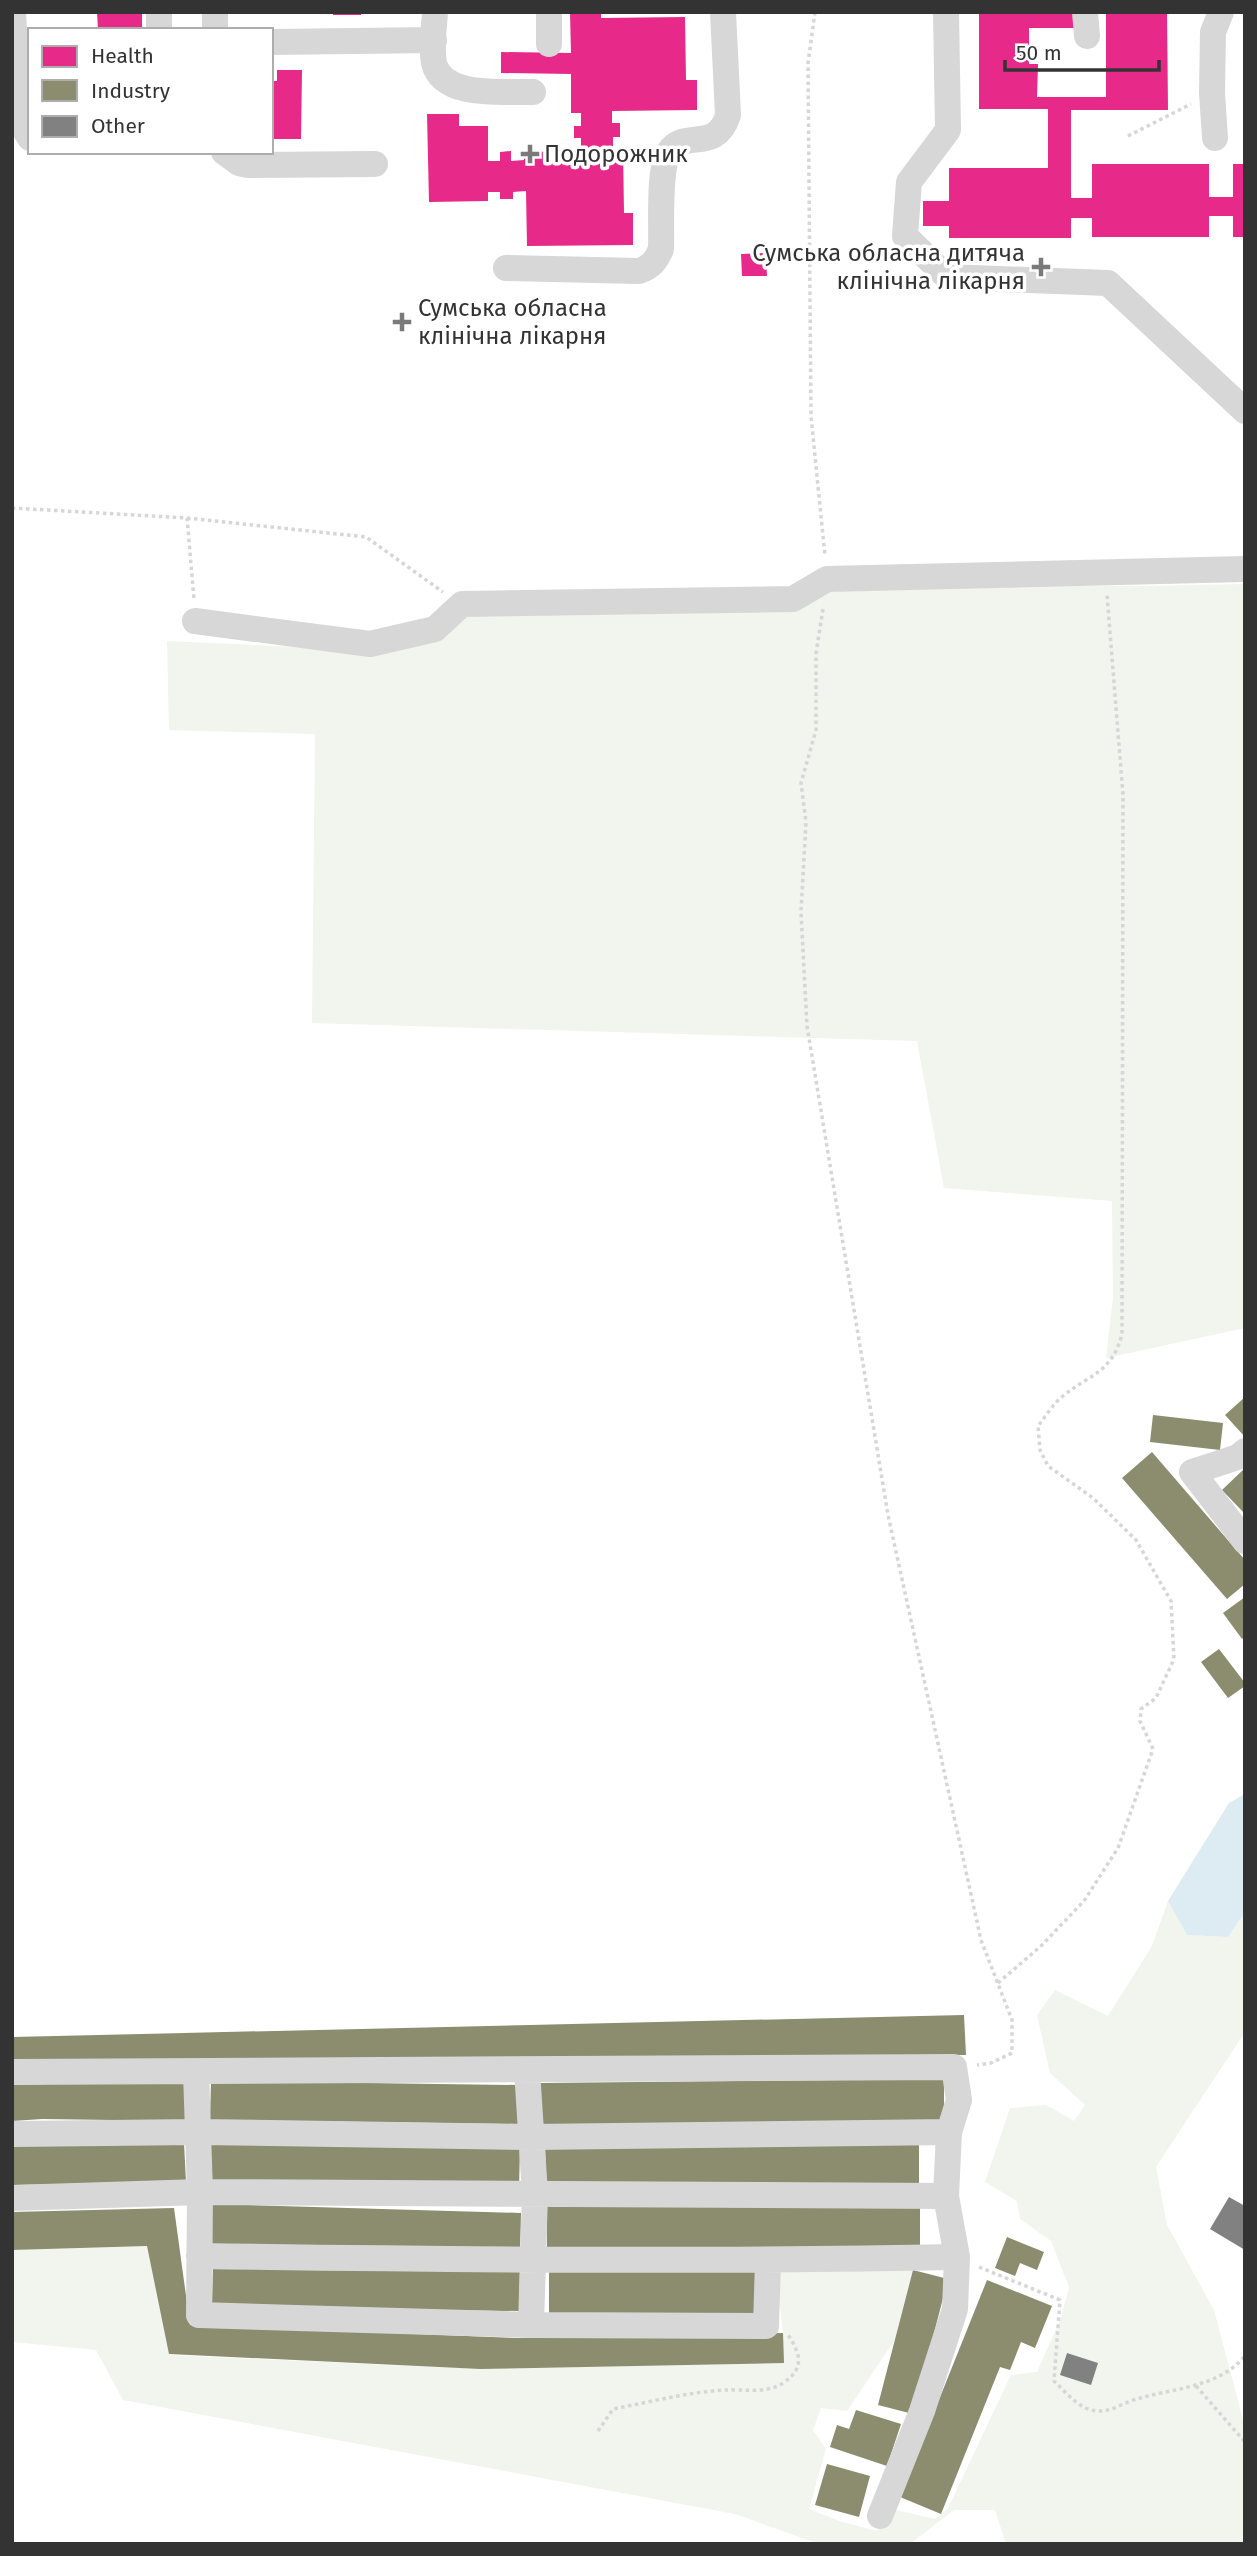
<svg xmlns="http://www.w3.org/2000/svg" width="1257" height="2556" viewBox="0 0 1257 2556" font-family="'Fira Sans',sans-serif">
  <rect width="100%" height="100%" fill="#fff"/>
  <path fill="#f1f5ed" d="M1245 584V1328L1106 1358 1113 1298 1112 1201 944 1188 917 1041 312 1023 315 734 169 730 167 641 390 651 470 616 837 585 1142 586Z
    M1168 1901 1187 1935 1228 1937 1245 1912V2032L1156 2167 1167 2225 1214 2310 1245 2427V2544H1006L995 2510H954L910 2544H819L735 2514 123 2400 96 2350 12 2342V2250L147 2246 170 2355 480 2369 783 2363V2333L776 2270H913L894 2341 847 2411 821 2408 813 2430 826 2449 809 2509 839 2521 877 2531 896 2510 935 2519 948 2508 1011 2375 1037 2372 1061 2318 1069 2287 1051 2241 1020 2219 1017 2201 985 2182 1010 2108 1046 2105 1074 2121 1085 2105 1050 2073 1037 2015 1055 1990 1108 2016 1152 1946Z"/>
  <path fill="#ddebf3" d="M1245 1794V1912L1228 1937 1187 1935 1168 1901 1229 1803Z"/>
  <path fill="#e7298a" d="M97 12H142V30H98Z
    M333 12H361V15H333Z
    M570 12H601V18L685 17 686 80H697V110L612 111V123H620V137H613V150H623L624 213H633V245L527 246 526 191 513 192V199H500V192H488V201L429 202 427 114H459V126H488V161H500V152L511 151V161L524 160V152L581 151V138H574V126H581V113H571V74L501 73V52L571 53Z
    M979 12H1074V28H1029V64H1038L1037 97H1106V12H1167L1168 110H1071V198H1092V164H1209V197H1233V164H1245V237H1233V216H1209V237H1092V218H1071V238H949V226H923V201H949V168H1048V109H979Z
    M277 70H302L301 139H271V81H277Z
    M766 253 767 276H742L741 254Z"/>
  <path fill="#8c8c6e" d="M1245 1397V1437L1225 1415Z
    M1153 1415 1223 1423 1220 1450 1150 1442Z
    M1152 1452 1245 1560V1584L1227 1599 1122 1478Z
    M1245 1468V1514L1222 1490Z
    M1245 1597V1636L1242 1639 1223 1613Z
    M1219 1649 1245 1683V1686L1228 1698 1201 1662Z
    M964 2015 966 2055 12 2062V2037Z
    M944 2079V2122L541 2125 540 2083Z
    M184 2080 186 2121 42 2119 12 2121V2085Z
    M211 2081 519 2085V2124L210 2120Z
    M211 2140 520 2146 519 2189 210 2183Z
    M919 2141V2186L546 2187 545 2142Z
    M184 2143 186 2182 12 2185V2146Z
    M211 2204 521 2213 520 2252 210 2244Z
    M547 2206 920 2207V2249L547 2248Z
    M174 2208 190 2325 517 2338 783 2333 784 2363 480 2369 169 2354 147 2246 12 2250V2212Z
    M1007 2237 1044 2252 1037 2270 1020 2263 1015 2276 995 2268Z
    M213 2264 520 2268 519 2311 212 2307Z
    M549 2270 762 2271V2316L549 2314Z
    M913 2270 948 2279 913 2414 878 2405Z
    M987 2280 1052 2306 1035 2348 1021 2342 1010 2370 1000 2367 941 2514 900 2497Z
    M856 2410 901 2424 887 2466 830 2447 837 2425 849 2429Z
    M827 2464 870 2476 859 2517 815 2505Z"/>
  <path fill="#818181" d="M1229 2197 1245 2206V2250L1210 2229Z
    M1067 2353 1098 2363 1091 2385 1060 2375Z"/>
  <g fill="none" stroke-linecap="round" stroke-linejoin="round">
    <path stroke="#d6d6d6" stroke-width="3.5" stroke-dasharray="3.5 3.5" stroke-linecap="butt" d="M815 12 808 63 811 416 825 556
      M1128 136 1191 104
      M12 508 187 518 194 599
      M187 518 366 537 443 592
      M823 609 816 653V730L801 783 806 822 801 912 807 1026 888 1515 981 1940 1012 2020V2053L991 2063 977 2065
      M998 1983 1041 1946 1084 1901 1118 1848 1153 1749 1140 1721 1141 1709 1156 1698 1174 1659 1171 1601 1136 1540 1093 1498 1048 1466 1040 1450 1038 1426C1046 1416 1053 1404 1063 1396 1090 1374 1112 1373 1122 1334L1123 795 1107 595
      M979 2267 1060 2300 1054 2381C1067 2393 1079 2410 1098 2411 1111 2412 1127 2401 1140 2398 1176 2388 1219 2387 1245 2356
      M1196 2386 1245 2442
      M598 2431 613 2409C650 2402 688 2392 725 2390 742 2389 768 2394 783 2383 807 2367 799 2352 787 2333"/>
    <path stroke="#d7d7d7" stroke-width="26" d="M13 12 19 121 30 138
      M159 12V30
      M215 12V30
      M435 12C434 28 431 47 434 63 443 99 504 91 533 92
      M946 12 948 130 909 182 905 236 947 277 1108 283 1245 411
      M1085 12 1087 36
      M271 42 434 40
      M549 44V12
      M1215 138 1212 93 1213 32 1221 12
      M224 152 239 163 248 165 375 164
      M506 268 639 271C651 267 656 261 661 249 662 227 658 169 669 152 684 128 716 154 728 115L723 12
      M195 621 370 644 435 629 462 604 793 599 827 579 1245 569
      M1245 1451 1238 1457 1192 1472 1245 1541
      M527 2070 535 2194 531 2325
      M12 2072 954 2067 959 2100 949 2132 946 2196 957 2257 955 2309 922 2411 880 2516
      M196 2072 200 2192 199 2315 531 2325 766 2326 768 2261
      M12 2134 198 2132 531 2137 949 2132
      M12 2198 200 2192 946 2196
      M199 2256C452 2260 704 2262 957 2257"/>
  </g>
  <g fill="#7a7a7a" stroke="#fff" stroke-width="2.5">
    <path d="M526.5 143.5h7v7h7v7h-7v7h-7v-7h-7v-7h7z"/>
    <path d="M1037.5 256.5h7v7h7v7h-7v7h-7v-7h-7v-7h7z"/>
    <path d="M398.5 311.5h7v7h7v7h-7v7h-7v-7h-7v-7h7z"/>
  </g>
  <g text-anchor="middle" stroke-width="7" stroke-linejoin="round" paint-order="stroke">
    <g font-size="24" fill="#333" stroke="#fff" text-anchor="start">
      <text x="544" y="162">Подорожник</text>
      <text x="1025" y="261" text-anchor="end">Сумська обласна дитяча<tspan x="1025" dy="28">клінічна лікарня</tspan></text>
      <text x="418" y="316">Сумська обласна<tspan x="418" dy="28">клінічна лікарня</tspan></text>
    </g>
  </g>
  <rect width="1257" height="2556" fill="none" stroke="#333333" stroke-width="28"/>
  <rect x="28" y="28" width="245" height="126" fill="#ffffff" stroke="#adadad" stroke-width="2"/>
  <rect x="42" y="46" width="35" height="21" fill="#e7298a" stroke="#adadad" stroke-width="2"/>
  <text x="91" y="63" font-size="21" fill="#333333">Health</text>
  <rect x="42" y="80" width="35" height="21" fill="#8c8c6e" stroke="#adadad" stroke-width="2"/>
  <text x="91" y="98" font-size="21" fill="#333333">Industry</text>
  <rect x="42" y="116" width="35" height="21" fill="#818181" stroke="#adadad" stroke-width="2"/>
  <text x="91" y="133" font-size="21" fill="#333333">Other</text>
  <path d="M1005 60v10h154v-10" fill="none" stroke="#333333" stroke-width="3.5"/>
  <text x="1016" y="60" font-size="21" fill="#333333" stroke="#ffffff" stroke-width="5" paint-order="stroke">50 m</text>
</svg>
